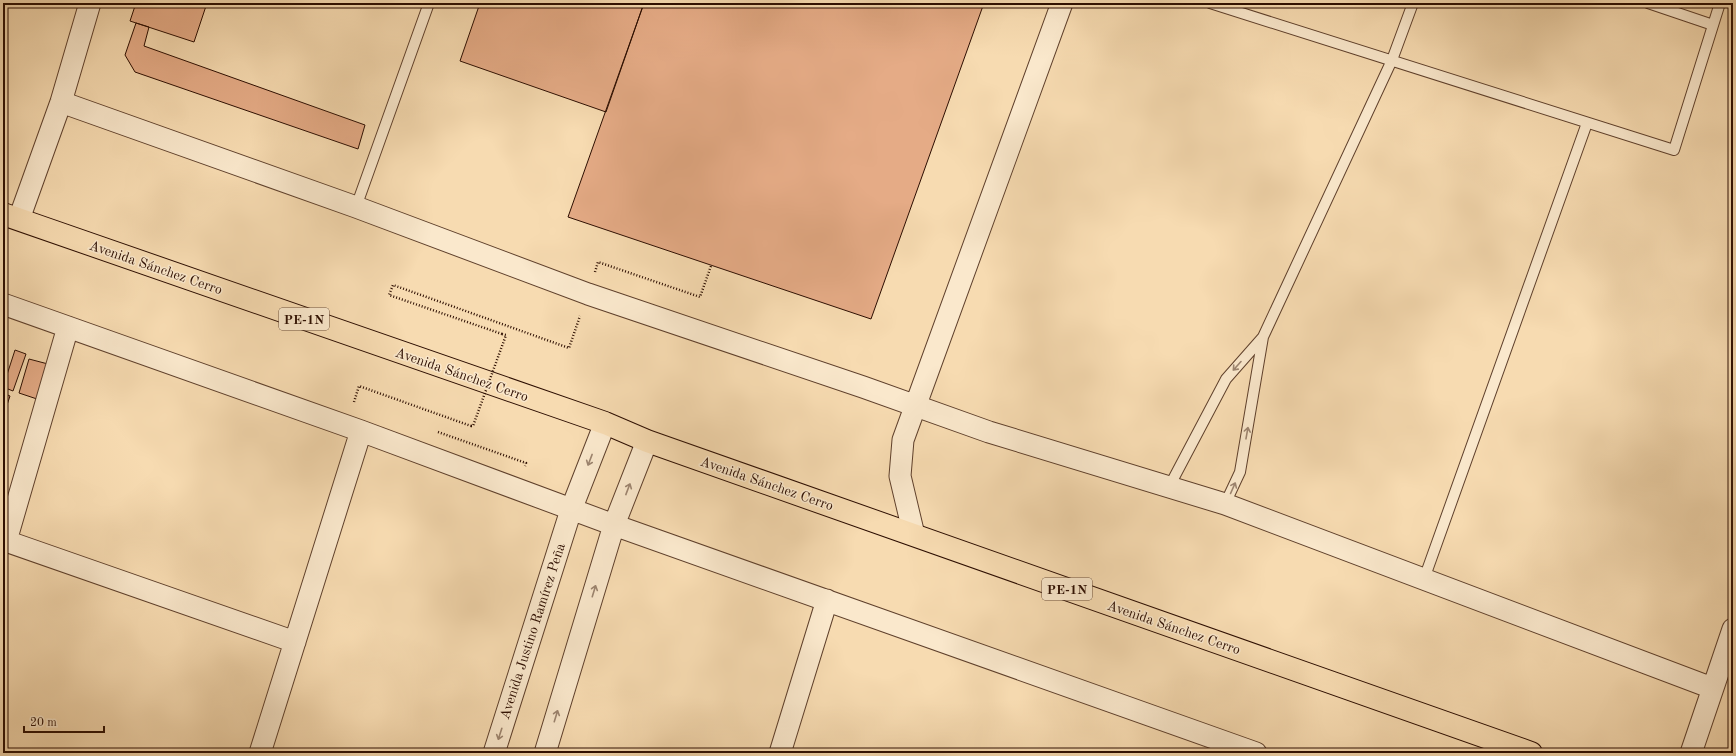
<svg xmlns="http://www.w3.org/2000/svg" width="1736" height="756" viewBox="0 0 1736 756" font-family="'Old Standard TT',serif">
  <rect width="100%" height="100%" fill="#f7dbb1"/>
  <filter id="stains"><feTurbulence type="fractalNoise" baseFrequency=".005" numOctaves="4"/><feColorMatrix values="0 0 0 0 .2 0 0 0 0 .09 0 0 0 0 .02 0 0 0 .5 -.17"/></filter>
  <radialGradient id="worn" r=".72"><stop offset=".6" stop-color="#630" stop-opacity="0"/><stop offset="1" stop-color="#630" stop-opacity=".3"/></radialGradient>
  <path fill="#e5ab86" stroke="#2c0d00" d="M136 3H207L194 42 130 21Z
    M480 3H644L606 112 460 61Z
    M644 3H984L871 319 568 217Z
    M136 23 149 27 144 46 365 125 358 149 135 72 125 55Z
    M15 350 26 354 13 391 3 387Z
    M29 359 48 364 37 399 19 393Z
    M3 389 5 390 3 393 10 396 3 417Z"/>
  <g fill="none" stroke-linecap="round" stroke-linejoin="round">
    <defs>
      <path id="lane" d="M1210 3 1674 150 1720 3
        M1648 3 1713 25
        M356 207 429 3
        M1169 487 1226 379 1263 337
        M1225 504 1240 472 1263 337 1392 60 1413 3
        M1424 579 1587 123"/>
      <path id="street" d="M61 102 356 207 588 294 863 387 989 432 1225 504 1712 688
        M19 219 61 102 90 3
        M3 304 361 431 614 525 1256 753
        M914 535 900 476 903 440 1062 3
        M3 540 295 642
        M6 541 68 327
        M260 753 361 431
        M494 753 571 510 605 423
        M545 753 614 525 647 441
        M780 753 827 600
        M1691 753 1733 629"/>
      <path id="highway" d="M3 214 605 423 647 441 1531 753"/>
    </defs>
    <use href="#lane" stroke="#5f402c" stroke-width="12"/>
    <use href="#street" stroke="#5f402c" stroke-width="23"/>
    <use href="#highway" stroke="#2c0d00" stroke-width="24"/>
    <path stroke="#2c0d00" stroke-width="2.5" stroke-dasharray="1 2" stroke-linecap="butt" d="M595 272 598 262 700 297 711 266
      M502 334 389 295 393 285 569 348 580 316
      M354 402 359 386 471 426
      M438 432 526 463 525 466"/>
    <use href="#lane" stroke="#fae8cc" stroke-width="10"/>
    <use href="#street" stroke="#fae8cc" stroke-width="21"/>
    <use href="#highway" stroke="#f7dbb1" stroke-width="22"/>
    <path stroke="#2c0d00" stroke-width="2.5" stroke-dasharray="1 2" stroke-linecap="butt" d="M471 426H473L506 335 502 334"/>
  </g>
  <defs><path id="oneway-shaft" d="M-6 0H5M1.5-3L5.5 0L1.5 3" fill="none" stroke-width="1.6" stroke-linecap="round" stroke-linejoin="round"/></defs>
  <g stroke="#9d8570">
    <use href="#oneway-shaft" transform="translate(1237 366) rotate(132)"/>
    <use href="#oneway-shaft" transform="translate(1247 433) rotate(-80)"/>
    <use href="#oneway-shaft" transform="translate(590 460) rotate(111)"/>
    <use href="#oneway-shaft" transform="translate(1233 488) rotate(-66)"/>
    <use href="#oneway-shaft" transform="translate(628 489) rotate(-69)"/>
    <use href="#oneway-shaft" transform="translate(594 591) rotate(-73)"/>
    <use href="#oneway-shaft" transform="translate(556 716) rotate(-73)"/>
    <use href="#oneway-shaft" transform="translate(500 734) rotate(108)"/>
  </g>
  <g text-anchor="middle" stroke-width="3" stroke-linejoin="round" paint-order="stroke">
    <g fill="#fae8cc" stroke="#6a4f3d" stroke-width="1">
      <rect x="279" y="308" width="50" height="22" rx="3"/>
      <rect x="1042" y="578" width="50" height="22" rx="3"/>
    </g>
    <g font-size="13" font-weight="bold" fill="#2c0d00">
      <text x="304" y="324">PE-1N</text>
      <text x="1067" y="594">PE-1N</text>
    </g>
    <g font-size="14" fill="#2c0d00" stroke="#fae8cc">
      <text transform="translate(156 267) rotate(19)" y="5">Avenida Sánchez Cerro</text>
      <text transform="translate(462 374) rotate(19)" y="5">Avenida Sánchez Cerro</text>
      <text transform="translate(767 483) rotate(19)" y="5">Avenida Sánchez Cerro</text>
      <text transform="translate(1174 627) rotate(19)" y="5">Avenida Sánchez Cerro</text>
      <text transform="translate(532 631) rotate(-72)" y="5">Avenida Justino Ramírez Peña</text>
    </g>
  </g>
  <rect width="1736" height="756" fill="none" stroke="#f7dbb1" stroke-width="16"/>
  <rect x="4" y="4" width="1728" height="748" fill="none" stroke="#2c0d00" stroke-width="2"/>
  <rect x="8" y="8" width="1720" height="740" fill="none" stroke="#2c0d00"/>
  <path d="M24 726v6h80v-6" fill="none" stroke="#2c0d00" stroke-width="2"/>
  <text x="30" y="726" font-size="12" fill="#2c0d00" stroke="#fae8cc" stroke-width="3" paint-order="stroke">20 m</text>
  <rect width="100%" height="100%" filter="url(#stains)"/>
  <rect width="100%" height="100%" fill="url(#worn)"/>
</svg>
